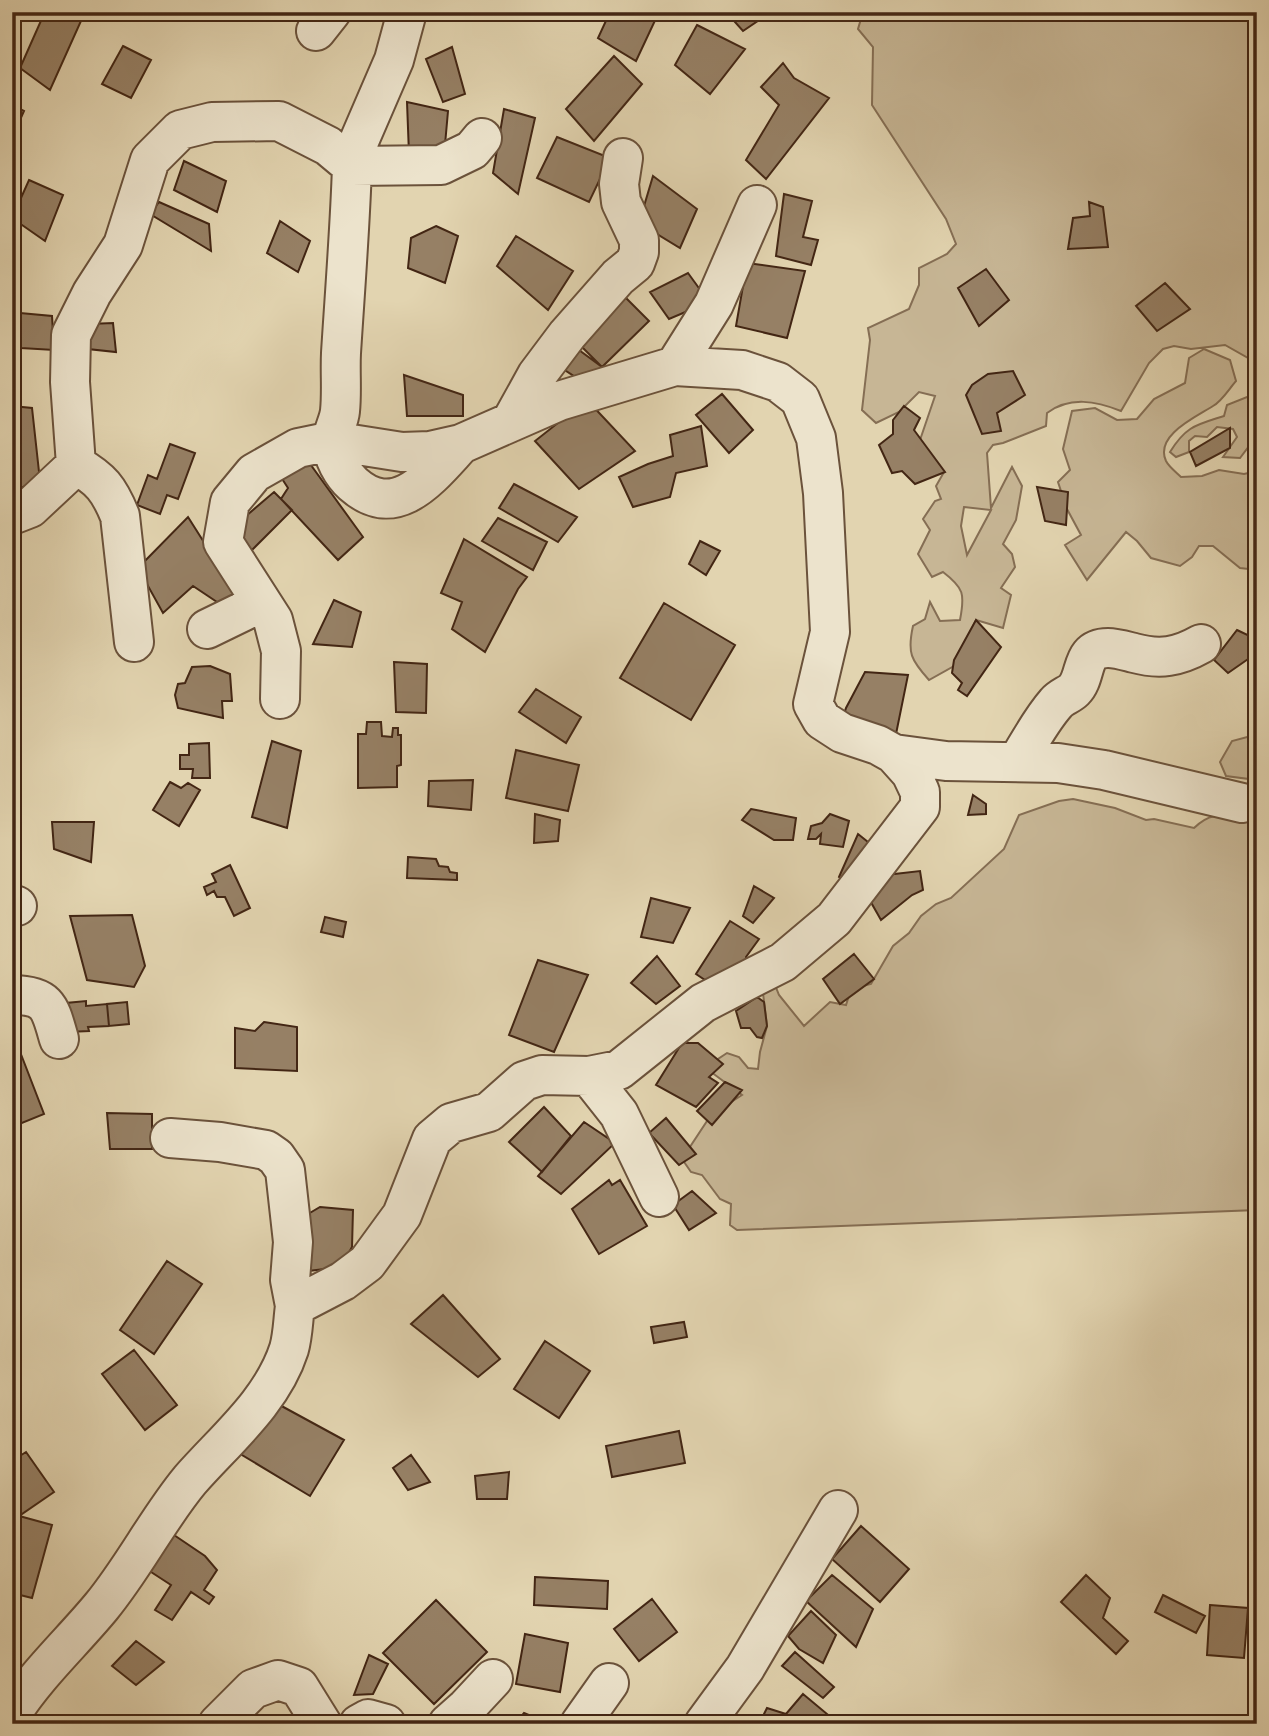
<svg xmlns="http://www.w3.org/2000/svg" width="1269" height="1736" viewBox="0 0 1269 1736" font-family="'IM FELL DW Pica',serif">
  <rect width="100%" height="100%" fill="#e2d4b0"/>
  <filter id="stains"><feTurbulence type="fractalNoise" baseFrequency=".00286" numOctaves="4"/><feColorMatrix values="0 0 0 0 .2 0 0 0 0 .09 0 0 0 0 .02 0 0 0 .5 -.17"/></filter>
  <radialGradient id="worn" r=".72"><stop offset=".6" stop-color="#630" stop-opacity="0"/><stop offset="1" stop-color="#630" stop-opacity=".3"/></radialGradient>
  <path fill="#c7b695" stroke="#856e54" stroke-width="2" fill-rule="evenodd" d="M863 12H1257V363L1225 345 1191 349 1174 346 1163 349 1149 363 1121 411C1096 401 1070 396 1047 413L1046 426 1003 443 993 445 987 453 991 508 1012 467 1022 486 1016 520 1003 544 1012 554 1015 567 1001 588 1011 595 1003 628 976 620 954 666 929 680C911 660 907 653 913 626L925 619 930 602 940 621 960 620C965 594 964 588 943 572L932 577 918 554 930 530 923 519 935 501 941 499 936 486 944 472 920 440 935 396 919 392 899 412 876 423 862 410 870 340 868 328 909 309 919 285V268L947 254 956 244 946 219 872 105 873 47 858 29ZM964 507 991 510 967 555 961 526Z
    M1204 349 1230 360 1236 381C1229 389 1222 401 1213 406 1198 416 1154 435 1166 461 1169 467 1177 473 1181 477L1202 476 1219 470 1244 474 1257 471V570L1240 568 1213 546H1199L1192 557 1180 566 1151 558 1137 541 1126 532 1087 580 1065 545 1081 535 1067 509 1058 482 1070 470 1063 449 1072 411 1095 408 1117 420 1137 419 1154 399 1185 383 1189 358Z
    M1252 395 1257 396V426L1251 432 1249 446 1240 458 1223 457 1237 437 1233 429 1217 427 1207 437 1195 436 1189 441V452L1176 457 1170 452C1186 426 1196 425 1224 416L1227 405Z
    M1251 736H1257V780L1226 776 1220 762 1232 741Z
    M1073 799 1115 808 1146 820 1154 819 1194 828C1218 805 1228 822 1257 819V1210L737 1230 730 1225 731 1204 720 1199 702 1175 691 1172 682 1159 711 1115 742 1095 711 1072 715 1061 727 1053 739 1057 748 1068 758 1069 760 1052 767 1026 763 993 775 985 779 995 804 1026 830 1002 846 1005 851 989 871 984 893 946 909 933 921 916 936 904 951 898 1004 849 1019 815 1059 801Z"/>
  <path fill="#968065" stroke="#432614" stroke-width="2" d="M42 12H85L50 90 20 68 44 14Z
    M610 12H659L636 61 598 38Z
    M726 12H771L743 31Z
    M697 25 745 49 710 94 675 65Z
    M123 46 151 60 131 98 102 84Z
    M452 47 465 94 443 102 426 59Z
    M614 56 642 84 594 141 566 109Z
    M783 63 794 78 829 98 766 179 746 160 779 105 761 87Z
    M407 102 448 111 444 156 409 154Z
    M12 105 24 111 12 138Z
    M504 109 535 118 518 194 493 173Z
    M557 137 610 158 589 202 537 178Z
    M184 161 226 181 217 212 174 190Z
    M653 176 697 209 680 248 639 223Z
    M29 180 63 195 45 241 12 218Z
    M784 194 812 201 803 237 818 240 811 265 776 256Z
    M159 202 209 224 211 251 150 214Z
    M1089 202 1103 207 1108 247 1068 249 1073 218 1090 216Z
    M280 221 310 241 298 272 267 253Z
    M436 226 458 236 445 283 408 268 411 238Z
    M516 236 573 271 548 310 497 266Z
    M747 263 805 271 787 338 736 326Z
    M986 269 1009 300 979 326 958 288Z
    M688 273 709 302 669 319 650 292Z
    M1165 283 1190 309 1157 331 1136 306Z
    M625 297 649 321 602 367 578 343Z
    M20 313 52 316 54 350 21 348Z
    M113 323 116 352 88 349 89 324Z
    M568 342 602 367 580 380 551 361Z
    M1013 371 1025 395 997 413 1001 431 982 434 966 395 972 385 988 374Z
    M404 375 463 395V416H407Z
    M722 394 753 430 729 453 696 415Z
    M587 400 635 451 579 489 535 441Z
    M12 406 32 408 40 481 12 491Z
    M904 406 920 418 914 430 945 472 915 484 902 471 892 473 879 445 893 434V420Z
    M701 426 707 466 676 473 670 497 633 507 619 477 648 464 673 456 670 435Z
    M1230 428V448L1196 466 1190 452Z
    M170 444 195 453 178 499 167 495 160 514 137 505 148 475 157 479Z
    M300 450 363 537 338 560 281 499 288 488 277 471Z
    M514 484 577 517 558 542 499 508Z
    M1037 487 1068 492 1066 525 1045 521Z
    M274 492 292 510 248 554 232 528Z
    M188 517 238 596 226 608 193 586 163 613 138 568Z
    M498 518 547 542 533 570 482 541Z
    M464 539 527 577 518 589 485 652 452 629 462 602 441 593Z
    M700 541 720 551 706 575 689 564Z
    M334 600 361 612 352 647 313 644Z
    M664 603 735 645 691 720 620 678Z
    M976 620 1001 647 967 696 958 690 962 683 952 673 954 660Z
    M1237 630 1254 638 1251 657 1228 673 1214 660Z
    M394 662 427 664 426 713 396 712Z
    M210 666 230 674 232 701H222L223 718 178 708 175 695 178 684 185 683 192 667Z
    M865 672 908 675 896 734 841 724 846 708Z
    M536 689 581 717 566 743 519 712Z
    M367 722H381L382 736 392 737 393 728H398V735H401V765L397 766V787L358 788V734H366Z
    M272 741 301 751 287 828 252 817Z
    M209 743 210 778H192L193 769H180V755H189V744Z
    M516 750 579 765 568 811 506 798Z
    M473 780 471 810 428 806 429 781Z
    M170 782 181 788 188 783 200 790 179 826 153 810Z
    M973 795 986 804V814L968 815Z
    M751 809 796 818 793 840H774L742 820Z
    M535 814 560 820 558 841 534 843Z
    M830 814 849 821 843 847 820 844 821 834 816 839H808L811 826 822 823Z
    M52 822H94L91 862 54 849Z
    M858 834 873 846 854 888 839 877Z
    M408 857 436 859 439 866 448 867 450 872 457 873V880L407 878Z
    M230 865 250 908 234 916 225 897H217L214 891 207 895 204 887 216 882 212 874Z
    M920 871 923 890 912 895 881 920 868 897 886 875Z
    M754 886 774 898 753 923 743 916Z
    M651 898 690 908 673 943 641 937Z
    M132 915 145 966 134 987 87 980 70 916Z
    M325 917 346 922 343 937 321 932Z
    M730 921 759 939 746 957 750 979 723 992 696 974Z
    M854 954 874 979 840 1004 823 979Z
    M657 956 680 986 656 1004 631 983Z
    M538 960 588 975 554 1052 509 1035Z
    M757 997 764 1002 767 1026 762 1038 757 1037 750 1028H741L736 1011Z
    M86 1001V1006L107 1004 109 1026 88 1027 89 1031 68 1032 66 1003Z
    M127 1002 129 1024 109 1026 107 1004Z
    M264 1022 297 1027V1071L235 1068V1028L255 1031Z
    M12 1031 44 1114 17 1125 12 1111Z
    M682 1043H698L723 1064 709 1077 718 1083 696 1107 656 1085Z
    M725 1082 742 1090 712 1125 697 1111Z
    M544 1107 571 1136 542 1172 509 1142Z
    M107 1113 152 1114V1149H110Z
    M666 1118 696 1154 679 1165 649 1133Z
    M584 1122 615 1143 561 1194 538 1176Z
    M609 1180 612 1185 620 1180 647 1226 599 1254 572 1209Z
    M692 1191 716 1213 689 1230 673 1205Z
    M320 1207 353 1210 352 1247 341 1267 300 1272 303 1217Z
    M167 1261 202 1284 154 1354 120 1330Z
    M443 1295 500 1359 478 1377 411 1324Z
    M684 1322 687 1337 654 1343 651 1327Z
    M545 1341 590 1371 559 1418 514 1389Z
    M134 1350 177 1405 145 1430 102 1374Z
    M276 1403 344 1440 310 1496 237 1452Z
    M679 1431 685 1463 612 1477 606 1446Z
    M26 1452 54 1492 19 1516 12 1506V1461Z
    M411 1455 430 1482 408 1490 393 1468Z
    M509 1472 507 1499H477L475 1476Z
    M12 1514 52 1525 32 1598 12 1593Z
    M861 1526 909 1569 880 1602 832 1559Z
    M171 1533 205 1556 217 1570 204 1590 214 1597 209 1604 191 1592 172 1620 155 1610 171 1585 148 1570Z
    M832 1575 873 1609 856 1647 806 1601Z
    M1086 1575 1110 1598 1103 1618 1128 1641 1116 1654 1061 1602Z
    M535 1577 608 1581 607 1609 534 1605Z
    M1163 1595 1205 1616 1196 1633 1155 1612Z
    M652 1599 677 1632 639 1661 614 1629Z
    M436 1600 487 1652 434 1704 383 1653Z
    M1210 1605 1248 1608 1244 1658 1207 1655Z
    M811 1611 836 1635 823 1663 799 1649 788 1636Z
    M525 1634 568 1643 560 1692 516 1684Z
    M136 1641 164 1662 136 1685 112 1666Z
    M795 1652 834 1687 823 1698 782 1666Z
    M369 1655 388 1664 373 1694 354 1695Z
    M803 1694 827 1714 817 1724 760 1722 767 1708 786 1714Z
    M524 1713 550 1724H515Z
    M293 1715 299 1724H279Z
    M1052 1717 1061 1724H1048Z"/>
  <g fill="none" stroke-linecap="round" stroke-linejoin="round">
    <defs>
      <path id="minor" d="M407 12 394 60 356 148 352 166C350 228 345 290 341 353 340 372 342 392 340 411 339 422 332 432 332 442 333 458 342 474 353 484 397 523 432 475 461 444
        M316 31 331 12
        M675 366 714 304 757 205
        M511 422 537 375 567 335 618 277 635 263 639 252V240L621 202 619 184 623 158
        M76 465C101 479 109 489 120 516L134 642
        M12 515 30 508 76 465 70 382 71 335 92 293 123 245 150 160 180 130 212 122 279 121 328 146 352 166 441 165 472 150 482 138
        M207 629 244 611 258 598
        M894 754 946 761 1058 763 1104 770 1242 803
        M1018 761C1030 741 1041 720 1056 703 1061 697 1069 695 1074 690 1088 676 1079 648 1108 648 1116 648 1126 651 1134 653 1160 660 1178 657 1201 644
        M12 904 17 906
        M12 995C49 995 50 1008 59 1039
        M589 1076 619 1114 659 1197
        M170 1138 220 1142 266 1150 276 1157 285 1170 293 1242 290 1280 295 1306
        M12 1713C37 1674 72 1642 101 1607 134 1567 157 1520 190 1480 225 1440 272 1402 289 1349 293 1335 293 1320 295 1306L343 1281 367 1263 402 1215 432 1139 451 1123 489 1112 524 1081 542 1075 589 1076 619 1070 703 1003 783 962 834 919 920 807V792L911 773 894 754 878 745 842 733 822 720 813 704 830 632 823 493 816 438 800 399 778 382 742 370 675 366 559 401 461 444 430 451 402 452 332 441 298 448 254 473 230 502 223 542 273 620 281 651 280 699
        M218 1724 253 1689 278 1680 299 1687 322 1724
        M359 1724 368 1719 386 1724
        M448 1724 466 1708 493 1679
        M580 1724 609 1683
        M704 1724 745 1668 838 1510"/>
    </defs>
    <use href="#minor" stroke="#6b523b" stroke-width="42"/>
    <use href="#minor" stroke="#ece3cc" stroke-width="38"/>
  </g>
  <rect width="1269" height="1736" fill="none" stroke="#e2d4b0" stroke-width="42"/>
  <rect x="14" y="14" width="1241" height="1708" fill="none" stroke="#432614" stroke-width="3.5"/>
  <rect x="21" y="21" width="1227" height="1694" fill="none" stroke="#432614" stroke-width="2"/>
  <rect width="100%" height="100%" filter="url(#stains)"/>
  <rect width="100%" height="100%" fill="url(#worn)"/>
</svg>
